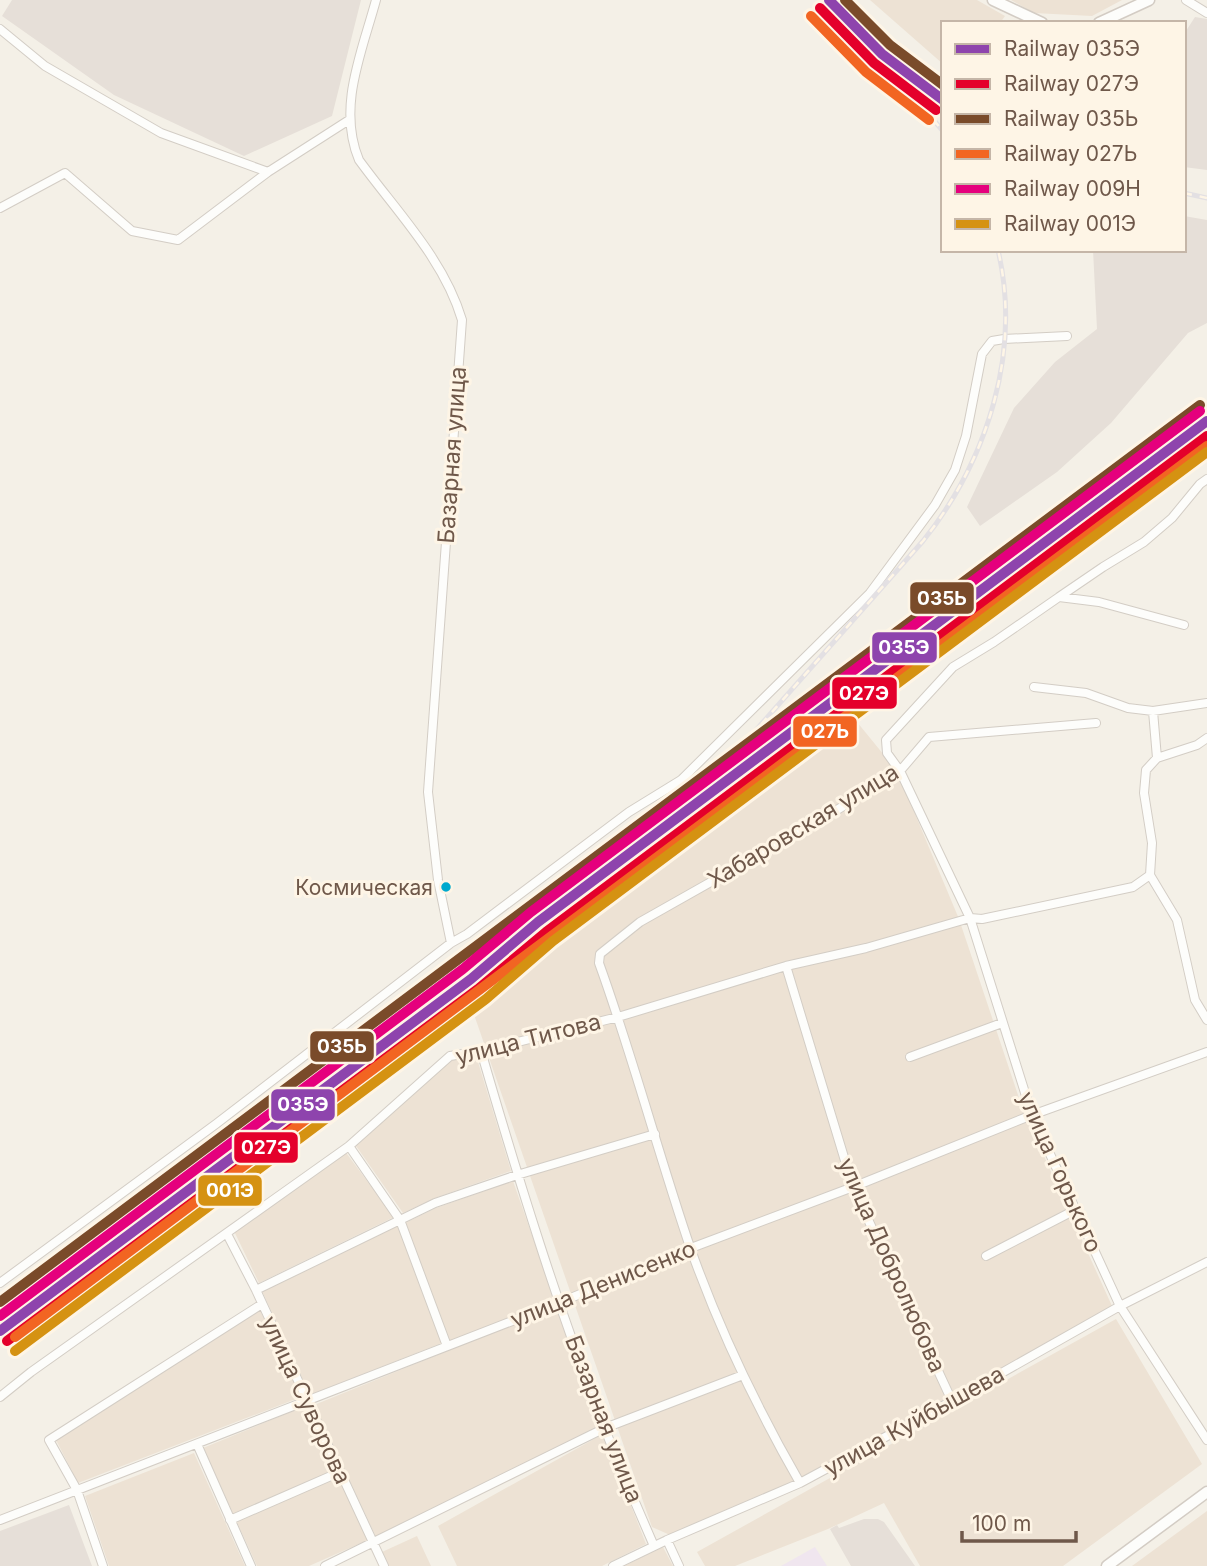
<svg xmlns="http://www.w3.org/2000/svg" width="1207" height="1566" viewBox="0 0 1207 1566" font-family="Inter,sans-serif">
  <rect width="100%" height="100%" fill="#f4f0e7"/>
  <path fill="#ede2d4" d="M870 0H977L1005 16 1000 23H943V64Z
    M1011 0H1122L1092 16 1034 13Z
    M857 722 897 771 959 919 1023 1110 1112 1306 807 1479 670 1535 652 1527 470 1003Z
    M475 1052 511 1171 435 1198 403 1213 354 1143 452 1060Z
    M344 1150 394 1217 259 1283 234 1231Z
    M513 1181 555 1301 450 1341 405 1223 436 1208Z
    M398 1224 442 1343 310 1395 262 1291Z
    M558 1306 600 1426 376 1537 314 1405Z
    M260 1310 301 1397 78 1483 56 1440Z
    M1116 1319 1202 1464 1063 1566H920L884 1503 828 1529 735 1566H705L697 1552Z
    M305 1406 368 1540 309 1566H257L203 1448Z
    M603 1434 646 1544 602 1566H457L438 1526Z
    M194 1453 245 1566H109L85 1496Z
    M1207 1511V1566H1132Z
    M417 1536 431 1566H389L382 1552Z
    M663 1547 673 1566H624Z"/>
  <path fill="#e6dfd8" d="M12 0H361L332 116 244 156 114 95 2 16Z
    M1195 17 1207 19V170L1184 167V34Z
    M1184 216 1207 220V323L1188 333 1111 423 1057 472 980 526 967 507 1014 408 1055 362 1097 329 1093 250H1184Z
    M69 1505 92 1566H0V1531Z
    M864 1519H878L884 1522 915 1566H851L830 1529 837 1525 839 1528Z"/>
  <path fill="#f0e6ef" d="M815 1547 827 1566H781Z"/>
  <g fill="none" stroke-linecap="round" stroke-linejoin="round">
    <defs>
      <path id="street" d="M376 0C362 52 337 107 359 160 396 211 444 259 462 320L428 792 438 880 451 943
        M1186 0 1207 13
        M0 29 45 66 161 133 268 172
        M0 208 65 173 132 231 178 240 268 172 349 120
        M1059 597 1103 567 1144 542 1172 518 1200 484 1207 479
        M1184 625 1099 602 1059 597 994 642 953 667 886 740 887 753 900 771 970 918 1032 1115 1120 1306 1207 1440
        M1034 687 1086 693 1128 708 1153 711 1207 703
        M1153 711 1157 758
        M1207 738 1197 745 1157 758 1146 770 1144 793 1152 843 1150 875 1177 920 1195 1000 1207 1020
        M786 966 853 1187 952 1401
        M481 1051C518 1178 557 1305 605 1429 620 1468 637 1507 654 1546
        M910 1057 1002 1023
        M349 1146 400 1220 447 1346
        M227 1234 256 1290 384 1566
        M986 1256 1075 1210
        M0 1283 216 1124 451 943 467 934 629 812 681 780 870 593 935 505 955 470 966 436 982 354 992 341 1004 339 1067 336
        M256 1290 435 1203 517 1175 655 1134
        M0 1397 31 1372 349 1146 450 1056 481 1051 618 1017 786 966 866 948 970 918 982 919 1133 887 1150 875
        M197 1444 251 1566
        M800 1483C757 1408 719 1329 690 1247 658 1153 633 1057 599 963L600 954 640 922 824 818 900 771 929 737 1096 723
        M0 1520 561 1302 691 1248 853 1187 1032 1115 1207 1052
        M230 1520 340 1472
        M667 1540 679 1566
        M103 1566 77 1490 49 1440 262 1304
        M325 1566 605 1428 743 1375
        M613 1566 667 1540 800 1483 952 1401 1120 1306 1207 1262"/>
      <path id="secondary" d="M993 0 1042 23
        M1099 23 1149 0
        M1107 1566 1207 1492"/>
    </defs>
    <use href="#street" stroke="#d3cdc5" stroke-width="10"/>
    <use href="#secondary" stroke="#d3ccc4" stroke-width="13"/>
    <use href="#street" stroke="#fdfdfb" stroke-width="8"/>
    <use href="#secondary" stroke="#fdfdfb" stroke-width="10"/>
    <defs>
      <path id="rail" d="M837 0 855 22 943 94
        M871 47 943 131
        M1184 193 1207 198
        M0 1308 694 786 749 738 923 541C987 461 1022 352 998 250"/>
    </defs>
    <use href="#rail" stroke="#e3e0e3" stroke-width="5"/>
    <use href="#rail" stroke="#fef5e6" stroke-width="2.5" stroke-dasharray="8" stroke-linecap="butt"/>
    <defs>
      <path id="rail-1" d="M829 0 882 54 943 100
        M0 1331 471 979 538 922 1207 421"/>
      <path id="rail-2" d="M820 8 874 63 936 110
        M7 1341 478 989 546 932 1207 436"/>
      <path id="rail-3" d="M845 0 890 45 943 85
        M0 1302 1200 405"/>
      <path id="rail-4" d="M811 16 866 72 929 120
        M15 1337 1207 446"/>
      <path id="rail-5" d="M0 1316 463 969 531 912 1200 411"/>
      <path id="rail-6" d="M15 1351 486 999 553 941 1207 452"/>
    </defs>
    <use href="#rail-1" stroke="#fef5e6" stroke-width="16"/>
    <use href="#rail-2" stroke="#fef5e6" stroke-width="16"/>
    <use href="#rail-3" stroke="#fef5e6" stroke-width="16"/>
    <use href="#rail-4" stroke="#fef5e6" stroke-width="16"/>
    <use href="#rail-5" stroke="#fef5e6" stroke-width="16"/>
    <use href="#rail-6" stroke="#fef5e6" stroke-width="16"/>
    <use href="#rail-1" stroke="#8e44ad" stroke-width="10"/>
    <use href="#rail-2" stroke="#e4002b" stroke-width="10"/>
    <use href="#rail-3" stroke="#7a4b2a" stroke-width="10"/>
    <use href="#rail-4" stroke="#f26522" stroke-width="10"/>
    <use href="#rail-5" stroke="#e5007d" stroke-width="10"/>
    <use href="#rail-6" stroke="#d59212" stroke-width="10"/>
  </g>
  <circle fill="#00a9ce" stroke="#fef5e6" stroke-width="2.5" cx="446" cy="887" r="6"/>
  <g text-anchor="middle" stroke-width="6" stroke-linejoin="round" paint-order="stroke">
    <g font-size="21" fill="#6f584a" stroke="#fef5e6" text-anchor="end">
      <text x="433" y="895">Космическая</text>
    </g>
    <g font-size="23" fill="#6f584a" stroke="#fef5e6">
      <text transform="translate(452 455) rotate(-86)" y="8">Базарная улица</text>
      <text transform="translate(803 826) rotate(-31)" y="8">Хабаровская улица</text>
      <text transform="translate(528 1039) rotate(-14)" y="8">улица Титова</text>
      <text transform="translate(1060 1172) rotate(66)" y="8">улица Горького</text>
      <text transform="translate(892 1265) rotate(66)" y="8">улица Добролюбова</text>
      <text transform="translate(603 1284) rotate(-22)" y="8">улица Денисенко</text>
      <text transform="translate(306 1400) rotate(65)" y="8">улица Суворова</text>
      <text transform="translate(604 1419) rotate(69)" y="8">Базарная улица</text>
      <text transform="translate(914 1421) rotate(-29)" y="8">улица Куйбышева</text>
    </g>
  </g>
  <g stroke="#fef5e6" stroke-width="2.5">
    <rect x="909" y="581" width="66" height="34" rx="7" fill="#7a4b2a"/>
    <rect x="871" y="631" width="67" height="33" rx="7" fill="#8e44ad"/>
    <rect x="831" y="676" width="67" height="34" rx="7" fill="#e4002b"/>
    <rect x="792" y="715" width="66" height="33" rx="7" fill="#f26522"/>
    <rect x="309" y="1030" width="66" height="33" rx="7" fill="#7a4b2a"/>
    <rect x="270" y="1088" width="66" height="34" rx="7" fill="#8e44ad"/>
    <rect x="233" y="1131" width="66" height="33" rx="7" fill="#e4002b"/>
    <rect x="197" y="1174" width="66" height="33" rx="7" fill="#d59212"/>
  </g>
  <g font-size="19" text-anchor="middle" font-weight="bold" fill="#fff">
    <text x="942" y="605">035Ь</text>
    <text x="904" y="654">035Э</text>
    <text x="864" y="700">027Э</text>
    <text x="825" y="738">027Ь</text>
    <text x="342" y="1053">035Ь</text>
    <text x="303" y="1111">035Э</text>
    <text x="266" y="1154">027Э</text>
    <text x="230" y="1197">001Э</text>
  </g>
  <rect x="941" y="21" width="245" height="231" fill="#fef5e6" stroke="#c5b6a8" stroke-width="2"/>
  <rect x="955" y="44" width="35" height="10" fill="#8e44ad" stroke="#c5b6a8" stroke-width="2"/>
  <text x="1004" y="56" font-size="21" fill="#6f584a">Railway 035Э</text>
  <rect x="955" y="79" width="35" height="10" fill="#e4002b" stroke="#c5b6a8" stroke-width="2"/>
  <text x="1004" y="91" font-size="21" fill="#6f584a">Railway 027Э</text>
  <rect x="955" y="114" width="35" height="10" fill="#7a4b2a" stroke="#c5b6a8" stroke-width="2"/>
  <text x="1004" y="126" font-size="21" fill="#6f584a">Railway 035Ь</text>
  <rect x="955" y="149" width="35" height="10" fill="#f26522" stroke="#c5b6a8" stroke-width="2"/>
  <text x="1004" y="161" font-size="21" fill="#6f584a">Railway 027Ь</text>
  <rect x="955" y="184" width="35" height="10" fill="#e5007d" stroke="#c5b6a8" stroke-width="2"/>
  <text x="1004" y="196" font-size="21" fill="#6f584a">Railway 009Н</text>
  <rect x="955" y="219" width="35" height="10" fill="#d59212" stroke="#c5b6a8" stroke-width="2"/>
  <text x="1004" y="231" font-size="21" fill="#6f584a">Railway 001Э</text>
  <path d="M962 1531v10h114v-10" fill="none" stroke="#6f584a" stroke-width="3.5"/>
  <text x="972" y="1531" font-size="21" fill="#6f584a" stroke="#fef5e6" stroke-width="5" paint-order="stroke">100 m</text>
</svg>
